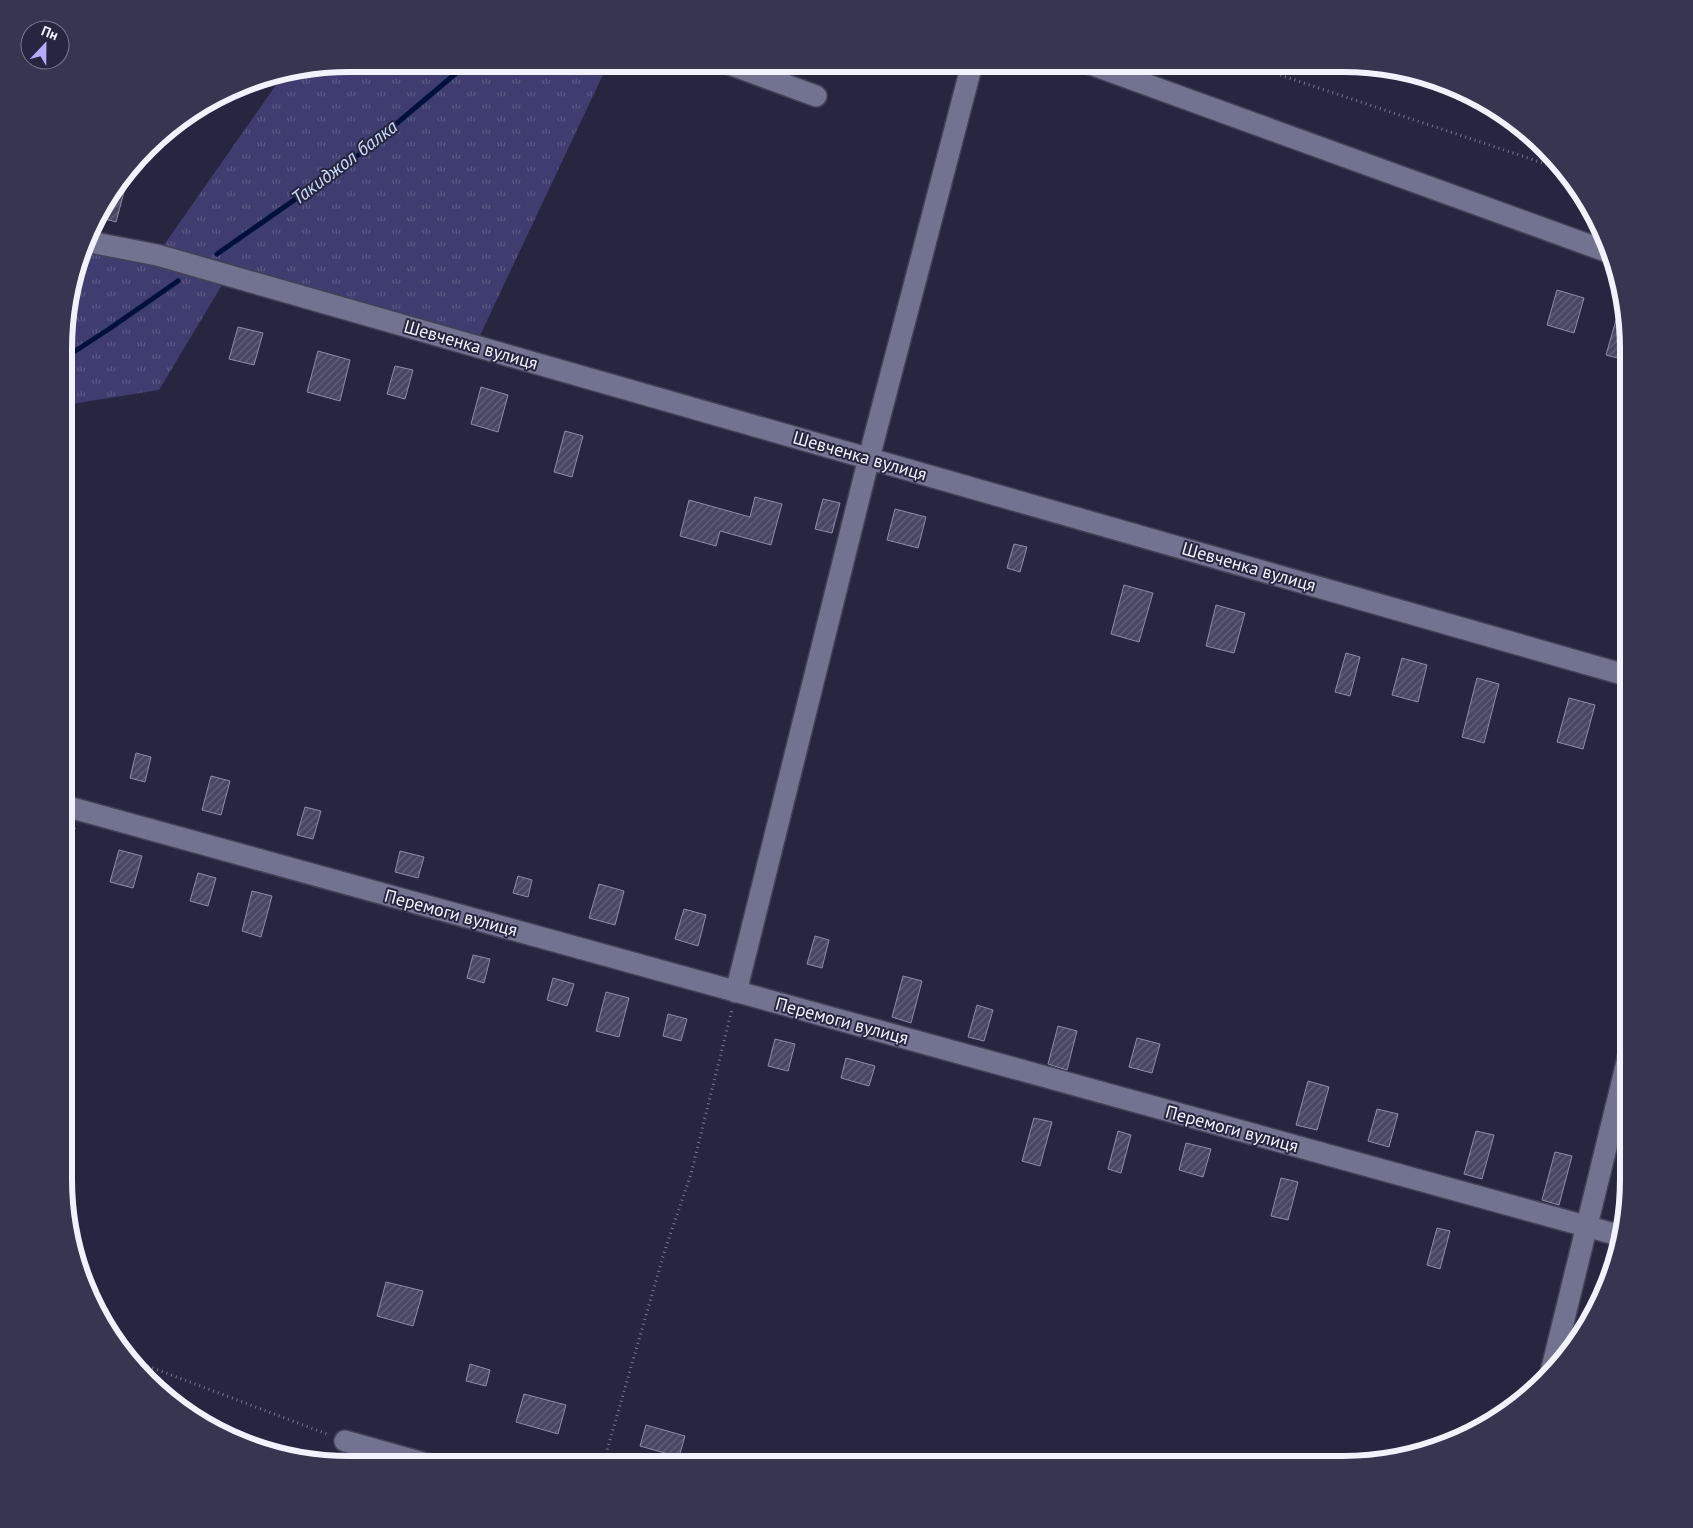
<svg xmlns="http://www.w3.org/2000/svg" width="1693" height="1528" viewBox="0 0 1693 1528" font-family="'PT Sans',sans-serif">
  <defs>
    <pattern id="grass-tufts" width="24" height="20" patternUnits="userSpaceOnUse" patternTransform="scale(1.25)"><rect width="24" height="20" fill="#3f3d6f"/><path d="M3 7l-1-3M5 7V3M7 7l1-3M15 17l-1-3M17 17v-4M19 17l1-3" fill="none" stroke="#5b5a84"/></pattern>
    <pattern id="building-hatch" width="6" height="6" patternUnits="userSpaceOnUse" patternTransform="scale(1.25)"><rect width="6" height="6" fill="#474763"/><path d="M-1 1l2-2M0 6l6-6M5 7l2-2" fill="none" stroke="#62627a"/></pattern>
  </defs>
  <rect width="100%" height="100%" fill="#272641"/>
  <path fill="url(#grass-tufts)" d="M349 64H608L475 346 228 275 159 390 71 404 66 407V312L90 242 157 255 283 75Z"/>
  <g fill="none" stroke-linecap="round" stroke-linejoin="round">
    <path stroke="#02113c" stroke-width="5" d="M217 254 364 151 467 64
      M66 357 109 329 178 281"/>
  </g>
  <path fill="url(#building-hatch)" stroke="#8c8dad" d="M129 173 116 222 98 217 102 207Z
    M1557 290 1584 298 1574 333 1547 325Z
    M1616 320 1627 323 1629 330V361L1606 355Z
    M238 327 263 333 254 365 229 359Z
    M318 351 350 360 340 401 307 392Z
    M395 366 413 370 405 399 387 394Z
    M481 387 508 395 498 432 471 424Z
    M565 431 583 436 572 477 554 472Z
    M755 497 782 504 771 545 720 531 716 546 680 536 689 500 750 517Z
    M823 499 840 503 832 533 815 529Z
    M895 509 926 517 918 548 887 540Z
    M1014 544 1027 547 1020 572 1007 568Z
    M1124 585 1153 593 1139 642 1111 634Z
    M1216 605 1245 613 1234 653 1206 646Z
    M1346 653 1360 657 1350 696 1335 692Z
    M1402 658 1427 665 1418 702 1392 695Z
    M1477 678 1499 684 1484 743 1462 737Z
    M1569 698 1595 705 1583 749 1557 742Z
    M136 753 151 757 145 782 130 778Z
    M211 776 230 781 221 815 202 810Z
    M305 807 321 811 313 839 297 835Z
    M119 850 142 856 133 888 110 882Z
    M400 851 424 857 418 878 395 872Z
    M198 873 216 878 208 906 190 901Z
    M518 876 532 880 528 897 513 893Z
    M599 884 624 891 615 925 589 918Z
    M252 891 272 896 261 937 242 931Z
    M684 909 706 915 698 946 675 939Z
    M815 936 829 940 822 968 807 964Z
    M473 955 490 959 484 983 467 978Z
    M903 976 922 981 911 1023 892 1017Z
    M553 978 574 984 567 1006 547 1000Z
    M606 992 629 998 619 1037 596 1031Z
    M977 1005 993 1010 984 1041 968 1037Z
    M668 1014 687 1019 681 1041 663 1036Z
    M1058 1026 1077 1031 1067 1070 1048 1064Z
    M1137 1038 1160 1044 1152 1073 1129 1067Z
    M775 1039 795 1044 788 1071 768 1066Z
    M846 1058 875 1066 869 1086 841 1078Z
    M1308 1081 1329 1087 1317 1130 1296 1125Z
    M1377 1109 1398 1114 1389 1147 1368 1141Z
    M1034 1118 1052 1122 1040 1166 1022 1161Z
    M1118 1131 1131 1135 1121 1173 1108 1169Z
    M1476 1131 1494 1135 1482 1179 1464 1174Z
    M1186 1143 1211 1149 1203 1177 1179 1170Z
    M1555 1152 1572 1156 1559 1205 1542 1200Z
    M1281 1178 1298 1182 1288 1220 1271 1216Z
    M1437 1228 1450 1231 1440 1269 1427 1265Z
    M386 1282 423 1291 413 1326 377 1316Z
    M470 1364 490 1370 486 1386 466 1381Z
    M524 1394 566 1405 558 1434 516 1422Z
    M646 1425 685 1436 679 1457 640 1446Z"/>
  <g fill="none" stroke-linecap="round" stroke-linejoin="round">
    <defs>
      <path id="minor" d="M729 64 816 96
        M1090 64 1611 253
        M90 242 157 255 1629 676
        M65 806 1618 1235
        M736 992 869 458 972 64
        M1551 1372 1629 1054
        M345 1441 427 1464"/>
    </defs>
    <use href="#minor" stroke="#424156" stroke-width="24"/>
    <path stroke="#78788c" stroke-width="3" stroke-dasharray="1 4" stroke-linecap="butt" d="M1247 64 1564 170
      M65 857 75 826
      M129 1359 327 1434
      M603 1464 664 1253 691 1174 732 1009"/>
    <use href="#minor" stroke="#727291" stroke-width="21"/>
  </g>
  <g text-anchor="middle" stroke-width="4" stroke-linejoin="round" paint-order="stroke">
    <g font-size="18" fill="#f1f2fd" stroke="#272641">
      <text transform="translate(471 345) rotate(16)" y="6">Шевченка вулиця</text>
      <text transform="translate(860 456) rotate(16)" y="6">Шевченка вулиця</text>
      <text transform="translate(1249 567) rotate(16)" y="6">Шевченка вулиця</text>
      <text transform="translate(451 913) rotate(15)" y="6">Перемоги вулиця</text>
      <text transform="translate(842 1021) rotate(15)" y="6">Перемоги вулиця</text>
      <text transform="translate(1232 1129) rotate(15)" y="6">Перемоги вулиця</text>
    </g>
    <g font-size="19" font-style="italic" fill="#cadaf9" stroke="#272641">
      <text transform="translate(344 162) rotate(-37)" y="7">Такиджол балка</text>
    </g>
  </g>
  <path d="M0 0H1693V1528H0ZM349 72H1343A277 277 0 0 1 1620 349V1179A277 277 0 0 1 1343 1456H349A277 277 0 0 1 72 1179V349A277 277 0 0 1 349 72Z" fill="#373650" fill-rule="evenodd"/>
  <path fill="none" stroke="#f1f2fd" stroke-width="6" d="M349 72H1343A277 277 0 0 1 1620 349V1179A277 277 0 0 1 1343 1456H349A277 277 0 0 1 72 1179V349A277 277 0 0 1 349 72Z"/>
  <g transform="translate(45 45) rotate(22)"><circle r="24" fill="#272641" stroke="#78788c"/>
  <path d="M0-4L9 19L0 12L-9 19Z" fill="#b4acf9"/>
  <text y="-8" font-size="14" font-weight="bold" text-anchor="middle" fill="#f1f2fd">Пн</text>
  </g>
</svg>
